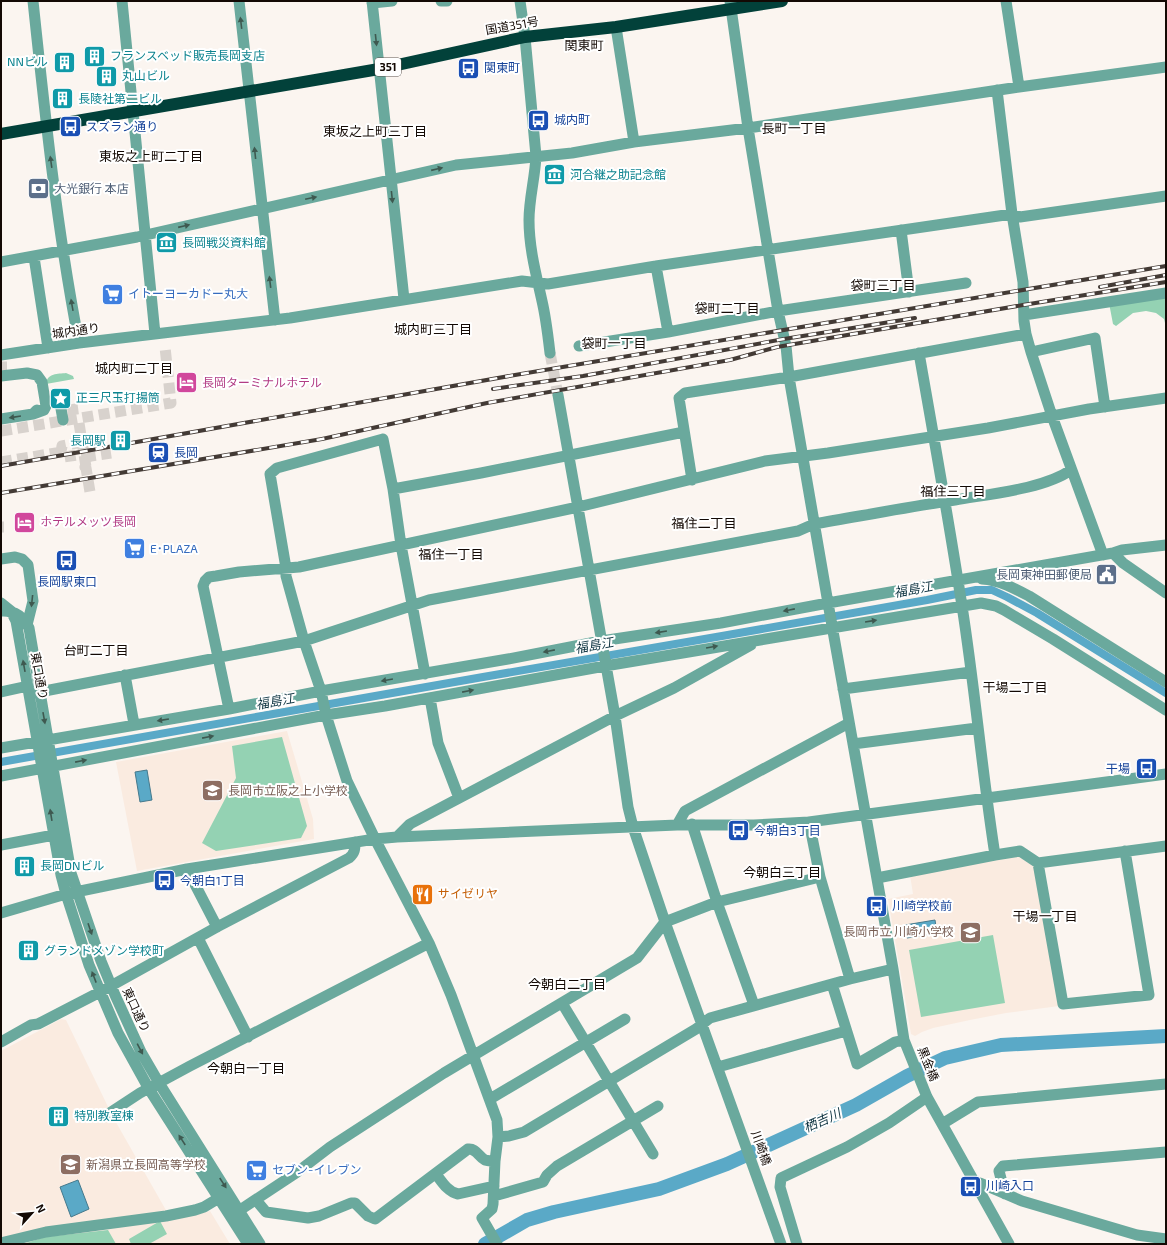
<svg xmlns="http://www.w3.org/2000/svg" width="1167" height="1245" viewBox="0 0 1167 1245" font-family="'Exo 2','Noto Sans JP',sans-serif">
  <rect width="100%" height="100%" fill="#fbf5f0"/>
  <path fill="#faebe0" d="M287 731 313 819 314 839 137 871 116 762Z
    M1017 855 1035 866 1059 1006 1006 1013 970 1020 933 1028 922 1032 915 1036 911 1034 888 899 913 894 910 875Z
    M61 1019 66 1020 113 1117 167 1212 1 1241V1051Z
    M210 1211 230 1244H16L45 1235 165 1219Z"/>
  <path fill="#94d2b3" d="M1166 295V327L1164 319 1156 313 1146 311 1133 313 1116 326 1113 324 1109 303Z
    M66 373 73 376 74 379 46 384C47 373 58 374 66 373Z
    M282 737 307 826 301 838 216 851 202 843 236 778 232 746Z
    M993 935 1005 1003 921 1017 909 950Z
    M160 1221 167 1234 149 1244H131L129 1239Z
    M108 1230 116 1244H23L45 1237Z"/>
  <path fill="#5aa9c7" stroke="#45798c" d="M147 770 152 800 140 802 135 772Z
    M935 920 937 933 907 938 905 925Z
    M78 1180 89 1209 71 1217 60 1187Z"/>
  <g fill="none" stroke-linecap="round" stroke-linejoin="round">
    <path stroke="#5aa9c7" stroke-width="8" d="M1 762 483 677 722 636 927 600 976 590H992L1007 597 1037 613 1166 693"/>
    <path stroke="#5aa9c7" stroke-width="14" d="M485 1244 527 1220 554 1212 659 1189 727 1164 856 1105 907 1076 945 1058 1001 1045 1166 1036"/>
    <path stroke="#d8d2cd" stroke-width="11" stroke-dasharray="11 5.5" stroke-linecap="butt" d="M550 353 558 395
      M1 367H7
      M72 404 74 419
      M79 423 86 467
      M1 431 171 403 165 347
      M82 442 62 446 61 452 64 457 84 454 91 456
      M85 458 91 456 111 453
      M1 462 61 452
      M86 465 85 467 86 468 90 492
      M1 527H4"/>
    <path stroke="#6aa99d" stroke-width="11" d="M33 1C45 115 57 230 79 343
      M122 1 155 334
      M239 1 275 320
      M372 1 404 299
      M441 1H447
      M520 1 525 37 536 156C535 178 529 199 529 220 529 248 536 274 542 301 546 318 548 336 550 353
      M730 1 748 128 778 311 786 346 789 377 828 603 893 969 904 1040 927 1097 1009 1244
      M1006 1 1019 87
      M372 3 392 1
      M616 27 634 142
      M997 90 1012 214 1023 282 1024 321 1026 334 1031 352 1052 416 1103 555
      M901 230 909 292
      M34 257 48 348
      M1 262 137 237 456 165 572 153 634 142 748 128 1019 87 1166 67
      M656 266 668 332
      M1024 315 1166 293
      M579 346 668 332 778 311 966 283
      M1031 352 1095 338 1105 407
      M919 353C934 438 949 522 962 606 975 689 982 772 995 855
      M1 355 79 343 290 318 522 281 548 284 656 266 1012 214 1020 217 1166 196
      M1 376 27 373 37 375 42 382 46 406 44 410 33 414
      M558 395 615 716 628 807 633 827 665 922 781 1244
      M60 403 63 420
      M1 419 33 414 37 410
      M692 480 679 398 685 393 789 377 1026 334
      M393 489 481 473 684 432
      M1113 553 1123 563 1166 593
      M1 559 15 557 22 559 28 565 33 601 27 625
      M982 579C999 580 1014 588 1029 596L1166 682
      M1 603 11 611 16 621 61 875 66 894 89 965 118 1033 149 1089 248 1244
      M1 611C14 610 23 616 29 628L71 873 101 961 115 995 141 1052 159 1083 260 1244
      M425 674 401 545 393 489 383 439 277 468 270 474 286 568V576L304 641 321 691 326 715 347 781 375 839 429 943 451 995 497 1120 498 1137 495 1161 493 1204 492 1209 482 1218 497 1244
      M125 675 134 724
      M843 689 971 672
      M1 692 28 686
      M29 694 304 641 429 600 798 531 814 524C861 516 908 507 955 500 989 494 1044 489 1071 470
      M430 698 438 743 459 798
      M229 709 203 586 205 581 209 577 216 576 239 572 299 567 578 507 765 461 828 453 988 428 1089 409 1166 398
      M853 744 977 728
      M1 748 229 709 321 691 508 659 601 641 721 623 828 603 1113 553 1122 550 1166 545
      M1 776 326 715 385 706 605 666 981 603 996 606 1004 610 1053 639 1166 710
      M809 822 820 877 850 979
      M692 824 717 902 754 1005
      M677 825 685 811 849 723
      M397 837 410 824 615 716 674 688 751 645
      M1 845 54 835
      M1038 863 1063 1004 1149 995 1125 851
      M187 869 217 927
      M877 878 995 855 1020 851 1038 863 1166 846
      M1 913 66 894 187 869 375 839 397 837 677 825H754L809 822 1166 774
      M198 938 248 1037
      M832 984 857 1064 895 1042 904 1040
      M562 1003 653 1154
      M1 1042 31 1025 38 1024 100 992 217 927 349 858C355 853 355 849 355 842
      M718 1067 846 1031
      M490 1099 625 1019
      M108 1114 140 1093 190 1066 429 943
      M942 1124 978 1102 1166 1084
      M498 1137 509 1136 524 1132 696 1029 710 1018 850 979 893 969
      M436 1174C442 1182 448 1192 458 1194L494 1186
      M974 1183H980L1022 1201 1137 1235 1166 1239
      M1005 1194 999 1171 1003 1166 1166 1152
      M494 1196 543 1182 547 1175 557 1166 658 1106
      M256 1200 266 1212 308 1218 319 1216 351 1203H355L368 1216 375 1219 468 1149C476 1148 478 1156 485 1160 488 1161 491 1161 495 1161
      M234 1214 296 1173 330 1147 444 1073 637 958 665 922 717 902 820 877
      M1 1243 46 1232 166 1216 195 1210 204 1207 219 1198
      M797 1244 780 1187 781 1178 847 1147 889 1123 927 1097"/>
    <path stroke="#02413a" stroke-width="12" d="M1 134 379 69 525 37 616 27 782 1"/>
    <defs>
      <path id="rail" d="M1100 287 1166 275
        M493 389 583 376 784 339 915 318
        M1 466 515 375 1166 266
        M1 493 322 439 487 403 730 360 777 347 1023 305 1166 282"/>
    </defs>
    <use href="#rail" stroke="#433a35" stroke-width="4"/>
    <use href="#rail" stroke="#fff" stroke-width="2.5" stroke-dasharray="8" stroke-linecap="butt"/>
  </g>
  <defs><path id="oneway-solid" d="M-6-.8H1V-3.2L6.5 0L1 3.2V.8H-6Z"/></defs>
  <g fill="#3e5950">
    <use href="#oneway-solid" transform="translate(241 23) rotate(-97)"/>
    <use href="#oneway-solid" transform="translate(376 40) rotate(84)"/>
    <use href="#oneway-solid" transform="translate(255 153) rotate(-96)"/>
    <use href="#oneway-solid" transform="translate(51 162) rotate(-98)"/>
    <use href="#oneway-solid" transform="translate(437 169) rotate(-13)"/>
    <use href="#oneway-solid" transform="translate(392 197) rotate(84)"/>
    <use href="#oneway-solid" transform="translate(311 198) rotate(-12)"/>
    <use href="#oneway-solid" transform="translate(184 226) rotate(-13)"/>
    <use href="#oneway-solid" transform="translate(270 282) rotate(-97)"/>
    <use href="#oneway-solid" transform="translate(72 305) rotate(-100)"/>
    <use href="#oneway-solid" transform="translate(15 417) rotate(171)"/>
    <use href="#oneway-solid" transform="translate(32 601) rotate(96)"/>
    <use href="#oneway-solid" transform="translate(789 610) rotate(169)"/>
    <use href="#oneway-solid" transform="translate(871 621) rotate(-9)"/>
    <use href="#oneway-solid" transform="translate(661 632) rotate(171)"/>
    <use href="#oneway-solid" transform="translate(712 647) rotate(-10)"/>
    <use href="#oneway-solid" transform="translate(549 651) rotate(169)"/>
    <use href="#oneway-solid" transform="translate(24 666) rotate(-100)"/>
    <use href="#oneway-solid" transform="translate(387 680) rotate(170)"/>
    <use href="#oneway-solid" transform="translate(468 691) rotate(-11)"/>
    <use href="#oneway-solid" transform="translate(44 718) rotate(80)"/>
    <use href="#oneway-solid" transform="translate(163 720) rotate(171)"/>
    <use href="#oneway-solid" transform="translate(208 737) rotate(-11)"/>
    <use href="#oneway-solid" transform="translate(81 761) rotate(-11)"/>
    <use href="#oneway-solid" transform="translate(51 815) rotate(-99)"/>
    <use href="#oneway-solid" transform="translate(90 929) rotate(71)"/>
    <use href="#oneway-solid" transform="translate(94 977) rotate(-111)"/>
    <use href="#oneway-solid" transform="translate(140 1049) rotate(62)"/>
    <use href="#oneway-solid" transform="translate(182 1140) rotate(-123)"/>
    <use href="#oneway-solid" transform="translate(223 1183) rotate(57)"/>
  </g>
  <defs>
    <symbol id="building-square" viewBox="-11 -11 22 22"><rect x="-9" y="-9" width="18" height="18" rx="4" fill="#0f9aa8" stroke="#fff"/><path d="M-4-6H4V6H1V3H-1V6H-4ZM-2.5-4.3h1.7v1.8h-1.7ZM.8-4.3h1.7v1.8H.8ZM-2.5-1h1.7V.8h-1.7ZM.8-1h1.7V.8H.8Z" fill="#fff"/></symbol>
    <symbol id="bus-square" viewBox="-11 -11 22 22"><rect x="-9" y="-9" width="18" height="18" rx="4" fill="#1a4fb4" stroke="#fff"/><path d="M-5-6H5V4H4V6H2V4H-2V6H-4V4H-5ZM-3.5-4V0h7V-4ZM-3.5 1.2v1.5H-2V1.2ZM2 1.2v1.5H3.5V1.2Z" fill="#fff"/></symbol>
    <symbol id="museum-square" viewBox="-11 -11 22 22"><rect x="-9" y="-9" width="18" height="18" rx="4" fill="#0f9aa8" stroke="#fff"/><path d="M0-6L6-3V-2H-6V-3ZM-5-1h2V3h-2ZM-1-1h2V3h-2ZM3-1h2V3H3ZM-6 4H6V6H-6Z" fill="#fff"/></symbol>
    <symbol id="bank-square" viewBox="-11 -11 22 22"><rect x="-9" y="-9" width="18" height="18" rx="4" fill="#5c6f8a" stroke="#fff"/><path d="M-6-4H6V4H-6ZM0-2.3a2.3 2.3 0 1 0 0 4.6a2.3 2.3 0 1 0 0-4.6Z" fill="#fff"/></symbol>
    <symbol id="supermarket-square" viewBox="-11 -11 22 22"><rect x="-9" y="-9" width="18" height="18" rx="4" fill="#3f7fe0" stroke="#fff"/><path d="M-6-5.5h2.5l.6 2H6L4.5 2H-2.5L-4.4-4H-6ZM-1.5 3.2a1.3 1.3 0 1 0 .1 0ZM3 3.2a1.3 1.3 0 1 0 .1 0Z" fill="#fff"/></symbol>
    <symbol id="hotel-square" viewBox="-11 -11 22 22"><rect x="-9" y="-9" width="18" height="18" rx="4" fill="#d1479c" stroke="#fff"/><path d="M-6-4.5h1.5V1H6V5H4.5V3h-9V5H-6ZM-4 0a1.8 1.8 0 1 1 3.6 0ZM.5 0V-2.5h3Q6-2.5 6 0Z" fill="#fff"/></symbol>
    <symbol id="sight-square" viewBox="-11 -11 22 22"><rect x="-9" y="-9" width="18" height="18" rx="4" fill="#0f9aa8" stroke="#fff"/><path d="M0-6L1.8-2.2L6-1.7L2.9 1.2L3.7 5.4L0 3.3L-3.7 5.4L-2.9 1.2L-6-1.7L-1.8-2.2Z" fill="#fff"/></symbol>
    <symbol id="station-square" viewBox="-11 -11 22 22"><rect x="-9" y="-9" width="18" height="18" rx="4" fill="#1a4fb4" stroke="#fff"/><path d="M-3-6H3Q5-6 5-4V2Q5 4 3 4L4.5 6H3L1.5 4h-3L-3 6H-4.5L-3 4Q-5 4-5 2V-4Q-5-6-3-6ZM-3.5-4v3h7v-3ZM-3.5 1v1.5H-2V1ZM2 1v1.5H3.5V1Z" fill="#fff"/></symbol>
    <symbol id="civic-square" viewBox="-11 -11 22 22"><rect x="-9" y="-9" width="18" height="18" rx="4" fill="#5c6f8a" stroke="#fff"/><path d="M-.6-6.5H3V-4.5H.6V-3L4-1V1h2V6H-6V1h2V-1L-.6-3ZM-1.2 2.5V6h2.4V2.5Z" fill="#fff"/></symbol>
    <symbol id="school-square" viewBox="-11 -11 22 22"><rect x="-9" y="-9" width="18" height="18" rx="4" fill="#8d6e63" stroke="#fff"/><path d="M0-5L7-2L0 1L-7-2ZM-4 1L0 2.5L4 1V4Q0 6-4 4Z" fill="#fff"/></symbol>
    <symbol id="restaurant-square" viewBox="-11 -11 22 22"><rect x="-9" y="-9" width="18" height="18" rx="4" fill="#e8710a" stroke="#fff"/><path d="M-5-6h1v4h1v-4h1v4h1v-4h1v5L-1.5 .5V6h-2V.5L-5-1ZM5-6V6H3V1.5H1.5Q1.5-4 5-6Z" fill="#fff"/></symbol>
  </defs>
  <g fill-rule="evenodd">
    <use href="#building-square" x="82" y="44" width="25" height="25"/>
    <use href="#building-square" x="52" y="50" width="25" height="25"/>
    <use href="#bus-square" x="456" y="56" width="25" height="25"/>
    <use href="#building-square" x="94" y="64" width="25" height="25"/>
    <use href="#building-square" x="50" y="86" width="25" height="25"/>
    <use href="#bus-square" x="526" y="108" width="25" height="25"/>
    <use href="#bus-square" x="58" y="114" width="25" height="25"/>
    <use href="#museum-square" x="542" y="162" width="25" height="25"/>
    <use href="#bank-square" x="26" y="176" width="25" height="25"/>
    <use href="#museum-square" x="154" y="230" width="25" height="25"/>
    <use href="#supermarket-square" x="100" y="282" width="25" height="25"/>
    <use href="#hotel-square" x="174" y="370" width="25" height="25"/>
    <use href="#sight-square" x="48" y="386" width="25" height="25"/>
    <use href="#building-square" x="108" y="428" width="25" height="25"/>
    <use href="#station-square" x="146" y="440" width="25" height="25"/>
    <use href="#hotel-square" x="12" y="510" width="25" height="25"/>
    <use href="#supermarket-square" x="122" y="536" width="25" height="25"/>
    <use href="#bus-square" x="54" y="548" width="25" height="25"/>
    <use href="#civic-square" x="1094" y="562" width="25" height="25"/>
    <use href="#bus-square" x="1134" y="756" width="25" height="25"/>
    <use href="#school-square" x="200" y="778" width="25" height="25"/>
    <use href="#bus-square" x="726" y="818" width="25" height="25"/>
    <use href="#building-square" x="12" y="854" width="25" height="25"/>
    <use href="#bus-square" x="152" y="868" width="25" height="25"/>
    <use href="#restaurant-square" x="410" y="882" width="25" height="25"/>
    <use href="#bus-square" x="864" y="894" width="25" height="25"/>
    <use href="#school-square" x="958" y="920" width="25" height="25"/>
    <use href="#building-square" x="16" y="938" width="25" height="25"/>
    <use href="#building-square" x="46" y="1104" width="25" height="25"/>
    <use href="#school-square" x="58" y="1152" width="25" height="25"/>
    <use href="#supermarket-square" x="244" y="1158" width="25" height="25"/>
    <use href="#bus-square" x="958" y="1174" width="25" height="25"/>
  </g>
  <g text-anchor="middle" stroke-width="4" stroke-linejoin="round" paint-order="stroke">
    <rect fill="#fff" stroke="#5a534f" stroke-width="1" x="375" y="58" width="26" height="18" rx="3"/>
    <g font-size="11" font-weight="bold" fill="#130904">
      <text x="388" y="71">351</text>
    </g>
    <g font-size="12" fill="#130904" stroke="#fff">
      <text transform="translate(512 26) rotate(-10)" y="4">国道351号</text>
      <text transform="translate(76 331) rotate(-8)" y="4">城内通り</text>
      <text transform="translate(39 676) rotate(80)" y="4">東口通り</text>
      <text transform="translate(136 1010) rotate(65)" y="4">東口通り</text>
      <text transform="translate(928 1064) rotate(68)" y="4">黒金橋</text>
      <text transform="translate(761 1148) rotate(70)" y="4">川崎橋</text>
    </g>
    <g font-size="12" fill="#0d838f" stroke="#fff" text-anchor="start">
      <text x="110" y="60">フランスベッド販売長岡支店</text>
      <text x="48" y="66" text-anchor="end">NNビル</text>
      <text x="122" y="80">丸山ビル</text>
      <text x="78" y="103">長陵社第二ビル</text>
      <text x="570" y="179">河合継之助記念館</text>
      <text x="182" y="247">長岡戦災資料館</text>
      <text x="76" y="402">正三尺玉打揚筒</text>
      <text x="106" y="445" text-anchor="end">長岡駅</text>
      <text x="40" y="870">長岡DNビル</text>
      <text x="44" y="955">グランドメゾン学校町</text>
      <text x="74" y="1120">特別教室棟</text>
    </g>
    <g font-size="12" fill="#164399" stroke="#fff" text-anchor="start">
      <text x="484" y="72">関東町</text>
      <text x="554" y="124">城内町</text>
      <text x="86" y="131">スズラン通り</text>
      <text x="174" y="457">長岡</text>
      <text x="67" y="586" text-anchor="middle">長岡駅東口</text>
      <text x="1130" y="773" text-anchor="end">干場</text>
      <text x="754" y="835">今朝白3丁目</text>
      <text x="180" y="885">今朝白1丁目</text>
      <text x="892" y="910">川崎学校前</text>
      <text x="986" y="1190">川崎入口</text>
    </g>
    <g font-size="12" fill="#4e5e75" stroke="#fff" text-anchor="start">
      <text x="54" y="193">大光銀行 本店</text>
      <text x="1092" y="579" text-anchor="end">長岡東神田郵便局</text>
    </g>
    <g font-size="12" fill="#366cbe" stroke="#fff" text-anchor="start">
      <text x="128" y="298">イトーヨーカドー丸大</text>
      <text x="150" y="553">E･PLAZA</text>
      <text x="272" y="1174">セブン-イレブン</text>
    </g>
    <g font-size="12" fill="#b23c85" stroke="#fff" text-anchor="start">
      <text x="202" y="387">長岡ターミナルホテル</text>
      <text x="40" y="526">ホテルメッツ長岡</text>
    </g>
    <g font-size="12" fill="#785e54" stroke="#fff" text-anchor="start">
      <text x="228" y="795">長岡市立阪之上小学校</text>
      <text x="954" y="936" text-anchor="end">長岡市立 川崎小学校</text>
      <text x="86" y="1169">新潟県立長岡高等学校</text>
    </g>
    <g font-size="12" fill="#c56008" stroke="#fff" text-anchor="start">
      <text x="438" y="898">サイゼリヤ</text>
    </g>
    <g font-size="13" fill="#130904" stroke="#fff">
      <text x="584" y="50">関東町</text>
      <text x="794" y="133">長町一丁目</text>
      <text x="375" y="136">東坂之上町三丁目</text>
      <text x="151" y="161">東坂之上町二丁目</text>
      <text x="883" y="290">袋町三丁目</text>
      <text x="727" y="313">袋町二丁目</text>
      <text x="433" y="334">城内町三丁目</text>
      <text x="614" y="348">袋町一丁目</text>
      <text x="134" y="373">城内町二丁目</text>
      <text x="953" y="496">福住三丁目</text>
      <text x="704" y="528">福住二丁目</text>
      <text x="451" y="559">福住一丁目</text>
      <text x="96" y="655">台町二丁目</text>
      <text x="1015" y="692">干場二丁目</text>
      <text x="782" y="877">今朝白三丁目</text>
      <text x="1045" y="921">干場一丁目</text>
      <text x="567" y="989">今朝白二丁目</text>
      <text x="246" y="1073">今朝白一丁目</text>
    </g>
    <g font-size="13" font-style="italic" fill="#123744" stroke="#fff">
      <text transform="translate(913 589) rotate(-10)" y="5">福島江</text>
      <text transform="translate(594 645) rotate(-10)" y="5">福島江</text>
      <text transform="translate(275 701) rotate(-10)" y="5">福島江</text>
      <text transform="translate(822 1120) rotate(-24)" y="5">栖吉川</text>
    </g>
  </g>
  <rect width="1167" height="1245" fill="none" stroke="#130904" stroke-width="4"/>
  <g transform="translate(32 1213) rotate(63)" stroke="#ffffff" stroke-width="3" paint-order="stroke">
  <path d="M0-3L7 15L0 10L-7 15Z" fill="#130904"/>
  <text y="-6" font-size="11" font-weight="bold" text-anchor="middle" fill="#130904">N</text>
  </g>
</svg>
